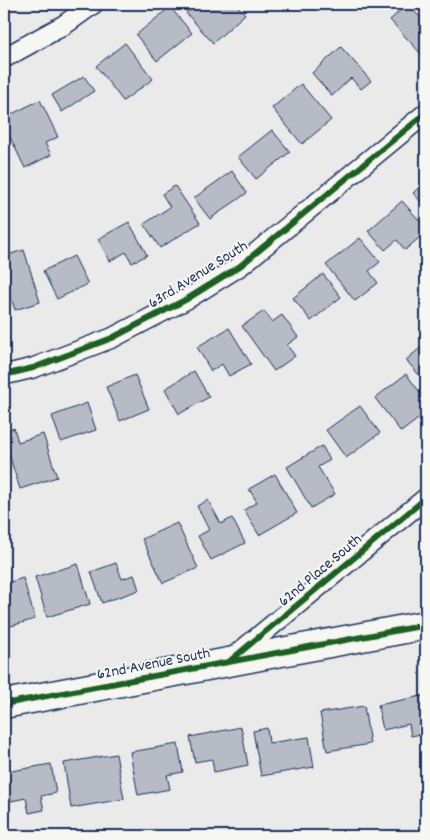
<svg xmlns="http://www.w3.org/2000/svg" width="430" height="840" viewBox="0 0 430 840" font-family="Dekko,sans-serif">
  <rect width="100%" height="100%" fill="#e9eae9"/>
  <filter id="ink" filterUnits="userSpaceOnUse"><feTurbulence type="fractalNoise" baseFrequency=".02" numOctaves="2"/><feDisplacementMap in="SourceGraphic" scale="10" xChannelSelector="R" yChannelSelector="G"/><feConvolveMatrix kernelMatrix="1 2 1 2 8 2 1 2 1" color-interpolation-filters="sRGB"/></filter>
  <g filter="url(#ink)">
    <path fill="#b6bbc6" stroke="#1b2f5e" d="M196 4H236L245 14 213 43 186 13Z
      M407 4 426 23V53L423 56 390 20Z
      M170 7 192 33 157 61 136 35Z
      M125 43 153 79 123 101 96 66Z
      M341 47 371 81 361 89 351 78 332 96 312 73Z
      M84 76 94 91 62 112 52 95Z
      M301 84 331 120 302 144 272 108Z
      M40 100 58 137 45 143 51 155 25 168 4 125V118Z
      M272 130 290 152 256 179 238 157Z
      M232 171 247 193 210 219 194 198Z
      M426 181V207L413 193Z
      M175 186 200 223 160 248 144 224 170 207 162 194Z
      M402 201 426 228V232L405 250 397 240 385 250 368 231Z
      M129 222 147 255 132 263 126 252 110 261 98 239Z
      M360 238 380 262 369 271 378 283 355 301 326 265Z
      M24 250 40 302 15 310 11 298 4 300V256Z
      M74 256 88 284 57 299 43 271Z
      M323 274 341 297 311 321 293 298Z
      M264 311 272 322 282 315 298 337 287 345 295 356 274 371 242 326Z
      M229 328 251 364 229 376 222 364 211 371 197 347Z
      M426 343V383L406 360Z
      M194 371 209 397 179 414 165 389Z
      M406 374 426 400V413L401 432 375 398Z
      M135 375 149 409 120 421 106 387Z
      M87 403 96 430 61 442 52 416Z
      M360 406 380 433 346 458 326 430Z
      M14 428 18 442 43 434 57 477 20 489 4 439V431Z
      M322 446 330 460 318 467 335 494 311 508 287 467Z
      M275 474 297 513 259 535 244 510 257 502 249 489Z
      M208 500 221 524 232 518 245 543 211 560 198 536 209 530 197 506Z
      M177 523 198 568 163 583 142 539Z
      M116 563 122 579 134 575 139 590 102 603 91 572Z
      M78 564 90 604 47 617 35 577Z
      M23 578 35 619 4 628V584Z
      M426 695V733L411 736 409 724 383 730 378 705Z
      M364 706 370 744 327 751 320 713Z
      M241 727 248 765 214 772 212 759 195 762 190 737Z
      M267 728 269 743 309 737 314 767 261 776 253 731Z
      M178 744 183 772 167 775 170 789 138 795 130 752Z
      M116 754 124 799 71 808 64 763Z
      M51 764 56 793 41 796 44 810 29 813 26 798 11 801 6 772Z"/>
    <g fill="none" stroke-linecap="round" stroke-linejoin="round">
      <defs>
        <path id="street" d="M4 58 64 25 93 4
          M4 375 33 368 112 338 187 299 240 266 426 113
          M230 660 426 498"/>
        <path id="secondary" d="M4 704 426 625"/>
      </defs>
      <use href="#street" stroke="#1b2f5e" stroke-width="22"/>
      <use href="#secondary" stroke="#1b2f5e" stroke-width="31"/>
      <use href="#street" stroke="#f6f6f2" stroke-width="19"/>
      <use href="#secondary" stroke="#f6f6f2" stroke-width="28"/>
      <defs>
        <path id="cycleway" d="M4 375 33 368 112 338 187 299 240 266 426 113
          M231 660 426 498
          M4 704 426 625"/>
      </defs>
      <use href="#cycleway" stroke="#f6f6f2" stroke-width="9"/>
      <use href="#cycleway" stroke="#1b5e20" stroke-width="6"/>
    </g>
  </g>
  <g text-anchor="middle" stroke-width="4" stroke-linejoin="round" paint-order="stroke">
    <g font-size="16" fill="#1b2f5e" stroke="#f6f6f2">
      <text transform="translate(197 273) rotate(-32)" y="6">63rd Avenue South</text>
      <text transform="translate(319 569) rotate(-40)" y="6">62nd Place South</text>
      <text transform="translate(153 662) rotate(-11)" y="6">62nd Avenue South</text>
    </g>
  </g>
  <rect width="430" height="840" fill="none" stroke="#f6f6f2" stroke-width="20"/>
  <rect x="10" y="10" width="410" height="820" fill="none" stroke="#1b2f5e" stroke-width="2" filter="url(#ink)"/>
</svg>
